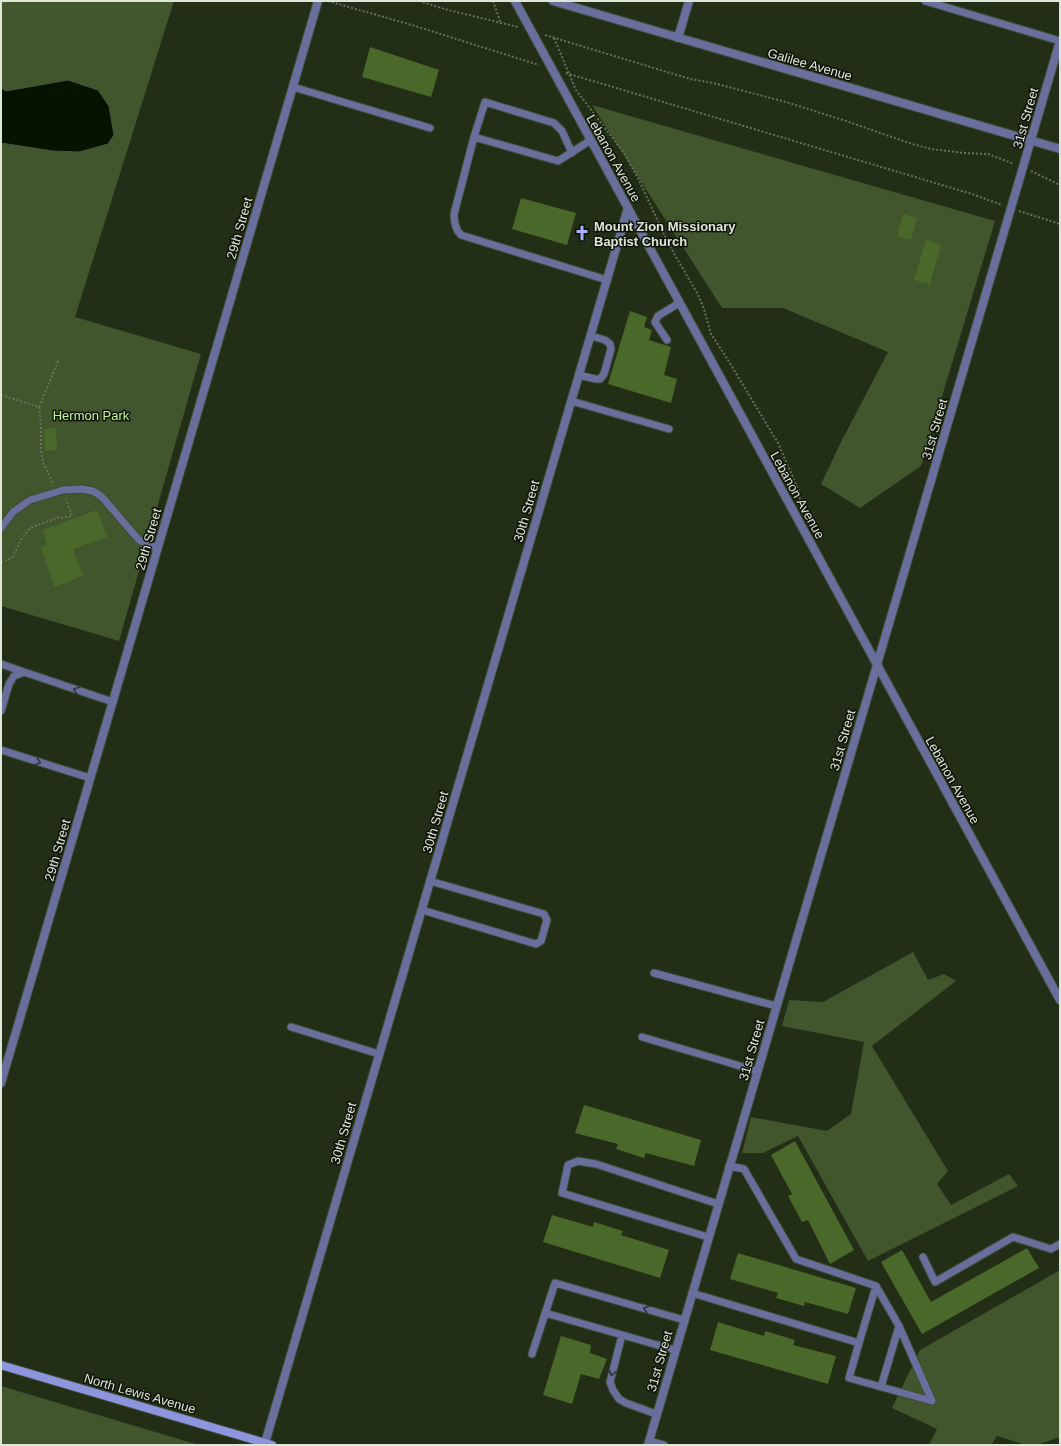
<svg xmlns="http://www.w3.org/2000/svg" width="1061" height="1446" viewBox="0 0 1061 1446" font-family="Arial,sans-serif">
  <rect width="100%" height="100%" fill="#222e16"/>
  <path fill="#41562c" d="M1 1H174L75 317 201 354 119 641 1 606Z
    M592 105 995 221 921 466 860 508 821 484 841 442 888 352 783 308H722Z
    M913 952 928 980 944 974 956 981 872 1046 948 1171 937 1184 951 1205 1009 1174 1018 1186 868 1261 798 1136 763 1153H742L751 1117 827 1131 851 1114 864 1042 782 1026 789 1000 823 1002Z
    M1060 1270V1437L1037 1445H1026L997 1436 991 1445H929L937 1429 892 1408 920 1350Z
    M1 1386 199 1445H1Z"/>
  <path fill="#061300" stroke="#475240" d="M68 80 98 90 109 106 114 135 108 144 79 152 53 151 1 143V88L6 91Z"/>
  <path fill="#4a682a" d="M370 47 439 70 431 97 362 77Z
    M521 198 576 213 567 245 512 229Z
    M903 214 917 218 911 240 897 236Z
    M926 240 941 245 930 284 914 280Z
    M630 311 647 317 644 327 652 330 649 340 671 347 664 375 677 379 671 403 608 384Z
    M56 428 57 450 45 451 44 429Z
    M97 510 107 537 73 549 83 576 54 587 41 547 47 545 43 530Z
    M584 1105 701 1140 694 1166 646 1153 644 1158 616 1149 618 1144 575 1133Z
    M795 1141 854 1250 830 1264 808 1220 802 1222 788 1196 792 1194 771 1155Z
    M552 1215 593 1227 594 1222 623 1231 621 1235 669 1250 660 1278 543 1242Z
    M1027 1248 1039 1268 922 1334 881 1262 902 1250 931 1302Z
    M738 1253 856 1288 848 1314 805 1302 804 1306 776 1298 778 1293 730 1279Z
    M718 1322 764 1336 765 1331 795 1340 793 1345 836 1356 828 1384 710 1350Z
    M561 1336 591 1345 590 1353 607 1359 599 1379 581 1374 572 1404 543 1395Z"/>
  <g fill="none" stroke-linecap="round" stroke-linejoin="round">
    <defs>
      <path id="service" d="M925 1 1060 41
        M293 87 430 128
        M474 137 485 102 554 123 562 131 572 153
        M591 140 558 161 474 137 454 214C454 222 456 230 461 235L607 280
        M667 340 655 322 658 316 679 303
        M579 375 595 379H600L604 374 611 349 610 344 605 340 591 336
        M571 401 669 429
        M1 528 13 512 30 500 63 490 82 489 93 491 102 497 139 540 158 549
        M1 664 24 672
        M1 711 9 684 14 676 24 672 113 702
        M1 750 90 778
        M422 910 536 944 541 941 547 920 544 914 430 881
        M654 973 776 1006
        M291 1027 379 1054
        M642 1037 757 1071
        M708 1237 562 1193 568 1165 578 1161 596 1164 718 1204
        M923 1257 935 1282 1013 1237 1051 1249 1060 1244
        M692 1293 859 1343 849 1378 932 1401 899 1326 876 1286 796 1259 744 1169 729 1166
        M545 1313 675 1350
        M622 1335 610 1382 613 1390 619 1399 626 1403 656 1414
        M859 1343 876 1286
        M532 1354 555 1283 684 1320
        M881 1387 899 1326
        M649 1441 664 1445"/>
      <path id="minor" d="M678 38 689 1
        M265 1443 628 208
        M648 1445 1060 41"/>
      <path id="tertiary" d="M515 1 1060 1000
        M553 1 1060 149
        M1 1083 318 1"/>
      <path id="secondary" d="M1 1365 272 1445"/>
    </defs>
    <use href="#service" stroke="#404b35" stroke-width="9"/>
    <use href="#minor" stroke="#404b35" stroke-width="10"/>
    <use href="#tertiary" stroke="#404b35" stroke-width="10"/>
    <use href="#secondary" stroke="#404b35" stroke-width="10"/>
    <path stroke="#67725d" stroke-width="2" stroke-dasharray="2 2" stroke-linecap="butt" d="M328 1 415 26 539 65
      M419 1 448 10 518 27
      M493 1 501 24
      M545 35 690 79 713 83 786 102 846 121 912 144 931 149 964 153 988 154 1014 164
      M554 38 576 90 624 153 638 178 668 243 697 293 703 306 711 334 728 360 778 443 799 491 800 501
      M566 73 972 194 1002 205
      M1031 171 1060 185
      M1019 211 1060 224
      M1 395 39 407 59 359
      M39 407 41 425V451L43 462 53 484
      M1 562 12 558 21 540 30 528 59 517 62 518 72 516 66 499"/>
    <use href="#service" stroke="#696f9c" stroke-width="7"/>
    <use href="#minor" stroke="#696f9c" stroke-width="8"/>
    <use href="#tertiary" stroke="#696f9c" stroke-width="8"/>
    <use href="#secondary" stroke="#8c95de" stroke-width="8"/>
  </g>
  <defs><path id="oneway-chevron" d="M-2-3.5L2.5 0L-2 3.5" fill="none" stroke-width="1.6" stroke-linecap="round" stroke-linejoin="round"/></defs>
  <g stroke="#2e343d">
    <use href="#oneway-chevron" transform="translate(76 690) rotate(-161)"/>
    <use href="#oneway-chevron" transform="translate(38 762) rotate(17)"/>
    <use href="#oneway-chevron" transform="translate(646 1309) rotate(-164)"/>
    <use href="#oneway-chevron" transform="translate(612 1373) rotate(105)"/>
  </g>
  <defs>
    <symbol id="church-bare" viewBox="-9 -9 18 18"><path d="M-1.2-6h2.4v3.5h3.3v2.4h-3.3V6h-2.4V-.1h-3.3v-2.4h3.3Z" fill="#a7b1fc" stroke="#0f140a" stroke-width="2.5" paint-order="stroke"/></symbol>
  </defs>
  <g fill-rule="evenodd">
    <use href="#church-bare" x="571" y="222" width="22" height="22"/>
  </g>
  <g text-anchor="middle" stroke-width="3" stroke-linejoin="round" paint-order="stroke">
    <g font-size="13" fill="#dee6d7" stroke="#0f140a">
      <text transform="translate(810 64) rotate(16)" y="5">Galilee Avenue</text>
      <text transform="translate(1025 118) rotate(-74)" y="5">31st Street</text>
      <text transform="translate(614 158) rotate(61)" y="5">Lebanon Avenue</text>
      <text transform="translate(239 228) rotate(-74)" y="5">29th Street</text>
      <text transform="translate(934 429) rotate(-74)" y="5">31st Street</text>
      <text transform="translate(798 495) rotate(61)" y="5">Lebanon Avenue</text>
      <text transform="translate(526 511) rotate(-74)" y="5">30th Street</text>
      <text transform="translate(148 539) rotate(-74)" y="5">29th Street</text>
      <text transform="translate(842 740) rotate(-74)" y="5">31st Street</text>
      <text transform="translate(953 780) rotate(61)" y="5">Lebanon Avenue</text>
      <text transform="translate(435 822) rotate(-74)" y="5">30th Street</text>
      <text transform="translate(57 850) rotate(-74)" y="5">29th Street</text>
      <text transform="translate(751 1050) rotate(-74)" y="5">31st Street</text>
      <text transform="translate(343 1133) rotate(-74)" y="5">30th Street</text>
      <text transform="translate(659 1361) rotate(-74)" y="5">31st Street</text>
      <text transform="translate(140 1393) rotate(16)" y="5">North Lewis Avenue</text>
    </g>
    <g font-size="13" font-weight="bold" fill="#dee6d7" stroke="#0f140a" text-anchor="start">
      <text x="594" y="231">Mount Zion Missionary<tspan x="594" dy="15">Baptist Church</tspan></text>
    </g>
    <g font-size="13" fill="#c7f69b" stroke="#0f140a">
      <text x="91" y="420">Hermon Park</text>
    </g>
  </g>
  <rect width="1061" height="1446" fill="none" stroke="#dee6d7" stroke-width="4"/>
</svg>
